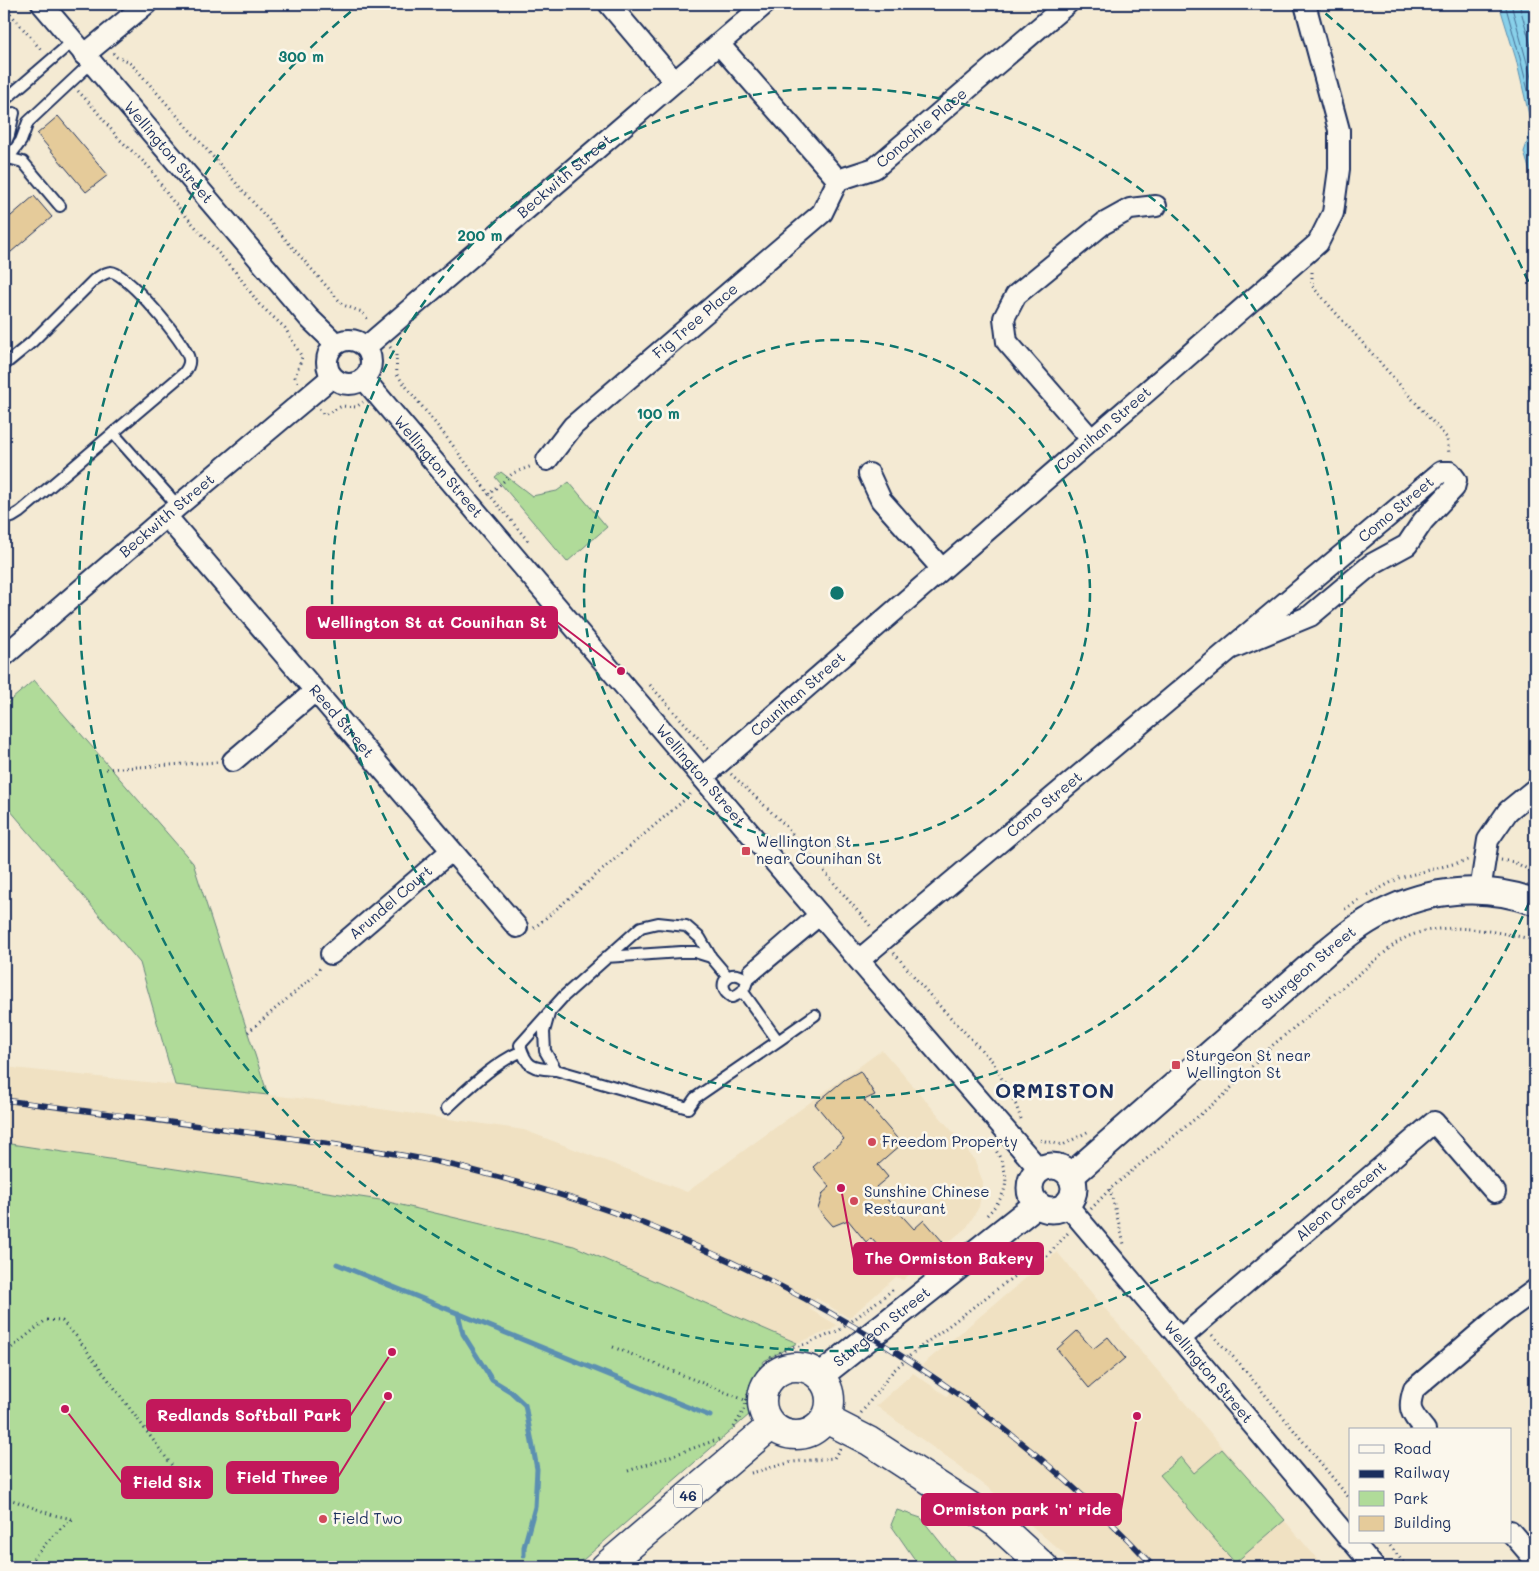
<svg xmlns="http://www.w3.org/2000/svg" width="1539" height="1571" viewBox="0 0 1539 1571" font-family="Mali,sans-serif">
  <rect width="100%" height="100%" fill="#f4ead3"/>
  <filter id="ink" filterUnits="userSpaceOnUse"><feTurbulence type="fractalNoise" baseFrequency=".02" numOctaves="2"/><feDisplacementMap in="SourceGraphic" scale="10" xChannelSelector="R" yChannelSelector="G"/><feConvolveMatrix kernelMatrix="1 2 1 2 8 2 1 2 1" color-interpolation-filters="sRGB"/></filter>
  <g filter="url(#ink)">
    <path fill="#f0e1c2" d="M882 1050 959 1139 975 1161 983 1182 979 1207 967 1227 903 1280 896 1277 849 1318 816 1298 809 1309 837 1325 831 1330 797 1343 574 1246 380 1200 4 1143V1067L325 1101 524 1130 687 1192Z
      M1057 1252 1324 1567H1079L986 1486 876 1406 913 1373 947 1396 953 1386 922 1365Z"/>
    <path fill="#b0db99" stroke="#66857c" d="M501 472 532 496 557 491 569 482 607 527 567 562 495 477Z
      M34 680 193 863 268 1095 175 1085 140 963 4 803V706Z
      M4 1143 380 1200 574 1246 797 1343 764 1361 750 1388V1414L575 1567H4Z
      M1222 1449 1285 1520 1235 1563 1160 1475 1181 1457 1194 1473Z
      M897 1510 921 1518 960 1567H920L891 1525Z"/>
    <path fill="#88d0e9" stroke="#5c90b1" d="M1499 4H1535V188L1524 152 1532 128 1516 59Z"/>
    <g fill="none" stroke-linecap="round" stroke-linejoin="round">
      <path stroke="#476f96" stroke-width="1" d="M1505 4 1520 58 1535 119
        M1511 4 1535 92
        M1519 4 1535 60"/>
      <path stroke="#5c90b1" stroke-width="5" d="M337 1264 710 1416
        M458 1313 463 1334 492 1380 510 1391 525 1405 537 1469 535 1507 524 1547V1555"/>
    </g>
    <path fill="#e5cb9a" stroke="#1b2f5e" d="M58 116 108 175 86 192 37 134Z
      M34 196 52 217 4 258V222Z
      M860 1071 875 1095 864 1100 902 1144 878 1165 888 1177 876 1187 914 1229 924 1220 943 1242 907 1273 898 1262 895 1265 871 1238 866 1242 848 1220 833 1226 818 1209 823 1193 830 1187 813 1167 844 1139 815 1104 844 1080Z
      M1077 1331 1093 1349 1108 1337 1125 1358 1089 1388 1057 1349Z"/>
    <g fill="none" stroke-linecap="round" stroke-linejoin="round">
      <defs>
        <path id="service" d="M4 99 7 98 73 41
          M4 146 9 135 14 113
          M4 150 8 158 23 162 60 206
          M4 164 21 141 28 122 91 63
          M4 365 32 342 94 280C99 277 105 272 111 272 126 272 187 344 189 359 190 365 187 369 184 373L20 512 12 517H4
          M113 433 178 506
          M606 957 681 952H695L711 957
          M749 970 817 911
          M728 977 711 957 700 938 686 926 658 923 641 927 563 997 520 1045C527 1069 533 1068 556 1070L688 1108 695 1098 778 1041 743 992
          M747 981C732 964 712 986 732 997 741 994 745 990 747 981L823 918
          M549 1014 544 1032 545 1051 556 1070
          M778 1041 815 1015
          M447 1108C470 1087 493 1064 522 1051"/>
        <g id="minor">
          <path id="s1" d="M42 4 309 318 336 344"/>
          <path d="M609 4 674 81"/>
          <path id="s2" d="M719 44 838 180 875 168 1067 4"/>
          <path d="M84 55 146 4"/>
          <circle cx="349" cy="362" r="22"/>
          <path id="s3" d="M366 347 765 4"/>
          <path id="s4" d="M364 379C588 644 812 908 1040 1170"/>
          <path d="M1092 440 1007 342 1004 318 1016 295 1103 224 1130 209 1156 206"/>
          <path id="s5" d="M547 460 573 426 822 213 838 180"/>
          <path d="M869 474 881 500 942 569"/>
          <path id="s6" d="M166 516 517 927"/>
          <path id="s7" d="M4 656 178 506 332 377"/>
          <path d="M233 761 315 691"/>
          <path id="s8" d="M703 777 1318 243 1333 213 1339 169V130L1305 4"/>
          <path d="M1480 891 1488 840 1508 811 1535 789"/>
          <path id="s9" d="M331 954 451 851"/>
          <path id="s10" d="M859 960 1441 472H1450L1456 480 1454 488 1423 521 1407 545 1372 564 1310 616 1230 649"/>
          <path id="s11" d="M1067 1205 1350 1540"/>
          <path id="s12" d="M1180 1339 1434 1122 1495 1192"/>
          <path d="M1425 1430C1411 1413 1407 1410 1414 1389L1502 1314 1535 1290"/>
          <path d="M1510 1531 1535 1560"/>
          <path d="M1353 1542 1374 1567"/>
        </g>
        <g id="tertiary">
          <circle cx="1052" cy="1188" r="22"/>
          <path id="s13" d="M1071 1176 1325 953C1343 938 1361 923 1382 913 1430 888 1484 884 1535 902"/>
          <path id="s14" d="M820 1376 1036 1205"/>
        </g>
        <path id="primary" d="M762 1401a34 34 0 1 1 68 0a34 34 0 1 1-68 0Z
          M826 1419 869 1441 996 1523 1044 1567
          M605 1567 772 1425"/>
      </defs>
      <use href="#service" stroke="#1b2f5e" stroke-width="14"/>
      <use href="#minor" stroke="#1b2f5e" stroke-width="24"/>
      <use href="#tertiary" stroke="#1b2f5e" stroke-width="29"/>
      <use href="#primary" stroke="#1b2f5e" stroke-width="31"/>
      <path stroke="#1b2f5e" stroke-width="3" stroke-dasharray="1 4" stroke-linecap="butt" d="M4 6 42 51
        M113 53 117 57 128 61 137 70 343 305 362 312 369 321
        M78 91 94 108 118 138 149 167 170 198 238 275 259 304 285 328 302 357 295 377 298 382
        M1312 272V286L1447 438 1449 454
        M390 347 396 355 397 375 451 443 489 494 528 541
        M319 409 324 415 342 406 356 407 363 402
        M488 495 513 473 532 466
        M650 685 708 749
        M106 769 217 762
        M731 774 784 824 872 928
        M1501 860 1514 862 1535 873
        M1368 895 1399 878 1468 860
        M1345 909 1361 899
        M534 928 689 796 692 792
        M894 953 934 1000 993 1062 1016 1105 1021 1119
        M248 1032 313 977 320 968
        M1040 1140 1063 1145 1089 1131
        M1110 1189 1124 1244
        M1091 1209 1110 1189 1224 1095 1273 1045 1395 944C1400 941 1406 937 1412 935 1448 921 1499 932 1535 940
        M987 1215C1012 1190 1010 1174 993 1145
        M1212 1335 1240 1364 1350 1499
        M613 1347 747 1401
        M4 1354 46 1320 62 1321 76 1336 176 1471 187 1476 197 1477 211 1468
        M861 1413 893 1371 914 1352 1021 1271 1047 1256 1068 1233
        M734 1427 744 1410 750 1386 760 1368 772 1357 789 1348 807 1344 840 1330 895 1288
        M628 1471 722 1438
        M751 1473 792 1462 834 1458 840 1448
        M4 1497 53 1515 73 1519
        M1387 1542 1407 1567
        M27 1567C41 1549 54 1532 73 1519
        M575 1567 583 1560"/>
      <use href="#service" stroke="#fbf7ec" stroke-width="10"/>
      <use href="#minor" stroke="#fbf7ec" stroke-width="20"/>
      <use href="#tertiary" stroke="#fbf7ec" stroke-width="25"/>
      <use href="#primary" stroke="#fbf7ec" stroke-width="28"/>
      <defs>
        <path id="rail" d="M4 1100C97 1112 190 1124 283 1137 342 1146 401 1153 460 1167 519 1182 580 1199 637 1221 657 1228 676 1238 696 1246 868 1321 1027 1429 1154 1567"/>
      </defs>
      <use href="#rail" stroke="#1b2f5e" stroke-width="5.5"/>
      <use href="#rail" stroke="#fbf7ec" stroke-width="4" stroke-dasharray="11" stroke-linecap="butt"/>
    </g>
  </g>
  <g fill="none" stroke="#0f766e" stroke-width="2.5" stroke-dasharray="9 6">
    <circle cx="837" cy="593" r="253"/>
    <circle cx="837" cy="593" r="505"/>
    <path d="M1535 889A758 758 0 1 1 360 4M1314 4A758 758 0 0 1 1535 297"/>
  </g>
  <g fill="#d1495b" stroke="#fbf7ec" stroke-width="2">
    <rect x="741" y="846" width="10" height="10" rx="2.5"/>
    <rect x="1171" y="1060" width="10" height="10" rx="2.5"/>
    <circle cx="872" cy="1142" r="5"/>
    <circle cx="854" cy="1201" r="5"/>
    <circle cx="323" cy="1519" r="5"/>
  </g>
  <g text-anchor="middle" stroke-width="5" stroke-linejoin="round" paint-order="stroke">
    <rect fill="#fbf7ec" stroke="#5e6b89" stroke-width="1" x="674" y="1484.5" width="28" height="23" rx="4"/>
    <g font-size="14" font-weight="bold" fill="#1b2f5e">
      <text x="688" y="1501">46</text>
    </g>
    <g font-size="15" fill="#1b2f5e" stroke="#fbf7ec">
      <text dy="5" stroke="none"><textPath href="#s2" startOffset="281">Conochie Place</textPath></text>
      <text dy="5" stroke="none"><textPath href="#s1" startOffset="195">Wellington Street</textPath></text>
      <text dy="5" stroke="none"><textPath href="#s3" startOffset="262">Beckwith Street</textPath></text>
      <text dy="5" stroke="none"><textPath href="#s5" startOffset="204">Fig Tree Place</textPath></text>
      <text dy="5" stroke="none"><textPath href="#s8" startOffset="531">Counihan Street</textPath></text>
      <text dy="5" stroke="none"><textPath href="#s4" startOffset="115">Wellington Street</textPath></text>
      <text dy="5" stroke="none"><textPath href="#s10" startOffset="701">Como Street</textPath></text>
      <text dy="5" stroke="none"><textPath href="#s7" startOffset="215">Beckwith Street</textPath></text>
      <text dy="5" stroke="none"><textPath href="#s8" startOffset="126">Counihan Street</textPath></text>
      <text dy="5" stroke="none"><textPath href="#s6" startOffset="270">Reed Street</textPath></text>
      <text dy="5" stroke="none"><textPath href="#s4" startOffset="520">Wellington Street</textPath></text>
      <text dy="5" stroke="none"><textPath href="#s10" startOffset="242">Como Street</textPath></text>
      <text dy="5" stroke="none"><textPath href="#s9" startOffset="79">Arundel Court</textPath></text>
      <text dy="5" stroke="none"><textPath href="#s13" startOffset="316">Sturgeon Street</textPath></text>
      <text dy="5" stroke="none"><textPath href="#s12" startOffset="212">Aleon Crescent</textPath></text>
      <text dy="5" stroke="none"><textPath href="#s14" startOffset="79">Sturgeon Street</textPath></text>
      <text dy="5" stroke="none"><textPath href="#s11" startOffset="219">Wellington Street</textPath></text>
    </g>
    <g font-size="15" fill="#1b2f5e" stroke="#fbf7ec" text-anchor="start">
      <text x="756" y="847">Wellington St<tspan x="756" dy="17">near Counihan St</tspan></text>
      <text x="1186" y="1061">Sturgeon St near<tspan x="1186" dy="17">Wellington St</tspan></text>
      <text x="882" y="1147">Freedom Property</text>
      <text x="864" y="1197">Sunshine Chinese<tspan x="864" dy="17">Restaurant</tspan></text>
      <text x="333" y="1524">Field Two</text>
    </g>
    <g font-size="20" font-weight="bold" letter-spacing="1" fill="#1b2f5e" stroke="#fbf7ec">
      <text x="1055" y="1098">ORMISTON</text>
    </g>
  </g>
  <circle cx="837" cy="593" r="8" fill="#0f766e" stroke="#fbf7ec" stroke-width="2.5"/>
  <g font-size="15" text-anchor="middle" font-weight="bold" fill="#0f766e" stroke="#fbf7ec" stroke-width="5" stroke-linejoin="round" paint-order="stroke">
    <text x="301" y="62">300 m</text>
    <text x="480" y="241">200 m</text>
    <text x="658" y="419">100 m</text>
  </g>
  <path fill="none" stroke="#c2185b" stroke-width="2" d="M621 671L557 622M841 1188L854 1259M392 1352L350 1416M388 1396L338 1477M65 1409L122 1483M1137 1416L1121 1510"/>
  <g fill="#c2185b" stroke="#fbf7ec" stroke-width="2">
    <circle cx="621" cy="671" r="5"/>
    <circle cx="841" cy="1188" r="5"/>
    <circle cx="392" cy="1352" r="5"/>
    <circle cx="388" cy="1396" r="5"/>
    <circle cx="65" cy="1409" r="5"/>
    <circle cx="1137" cy="1416" r="5"/>
  </g>
  <g fill="#c2185b" stroke="#c2185b" stroke-width="2">
    <rect x="307" y="607" width="250" height="31" rx="5"/>
    <rect x="854" y="1243" width="189" height="31" rx="5"/>
    <rect x="147" y="1400" width="203" height="31" rx="5"/>
    <rect x="227" y="1462" width="111" height="31" rx="5"/>
    <rect x="122" y="1467" width="90" height="31" rx="5"/>
    <rect x="922" y="1494" width="199" height="31" rx="5"/>
  </g>
  <g font-size="16" text-anchor="middle" font-weight="bold" fill="#fff">
    <text x="432" y="628">Wellington St at Counihan St</text>
    <text x="949" y="1264">The Ormiston Bakery</text>
    <text x="249" y="1421">Redlands Softball Park</text>
    <text x="282" y="1483">Field Three</text>
    <text x="167" y="1488">Field Six</text>
    <text x="1022" y="1515">Ormiston park 'n' ride</text>
  </g>
  <rect width="1539" height="1571" fill="none" stroke="#fbf7ec" stroke-width="20"/>
  <rect x="10" y="10" width="1519" height="1551" fill="none" stroke="#1b2f5e" stroke-width="2" filter="url(#ink)"/>
  <rect x="1349" y="1428" width="162" height="115" fill="#fbf7ec" stroke="#a1a7b3"/>
  <rect x="1359" y="1445" width="25" height="8" fill="#fbf7ec" stroke="#a1a7b3"/>
  <text x="1394" y="1454" font-size="15" fill="#1b2f5e">Road</text>
  <rect x="1359" y="1470" width="25" height="8" fill="#1b2f5e" stroke="#a1a7b3"/>
  <text x="1394" y="1478" font-size="15" fill="#1b2f5e">Railway</text>
  <rect x="1359" y="1491" width="25" height="15" fill="#b0db99" stroke="#a1a7b3"/>
  <text x="1394" y="1504" font-size="15" fill="#1b2f5e">Park</text>
  <rect x="1359" y="1516" width="25" height="15" fill="#e5cb9a" stroke="#a1a7b3"/>
  <text x="1394" y="1528" font-size="15" fill="#1b2f5e">Building</text>
</svg>
